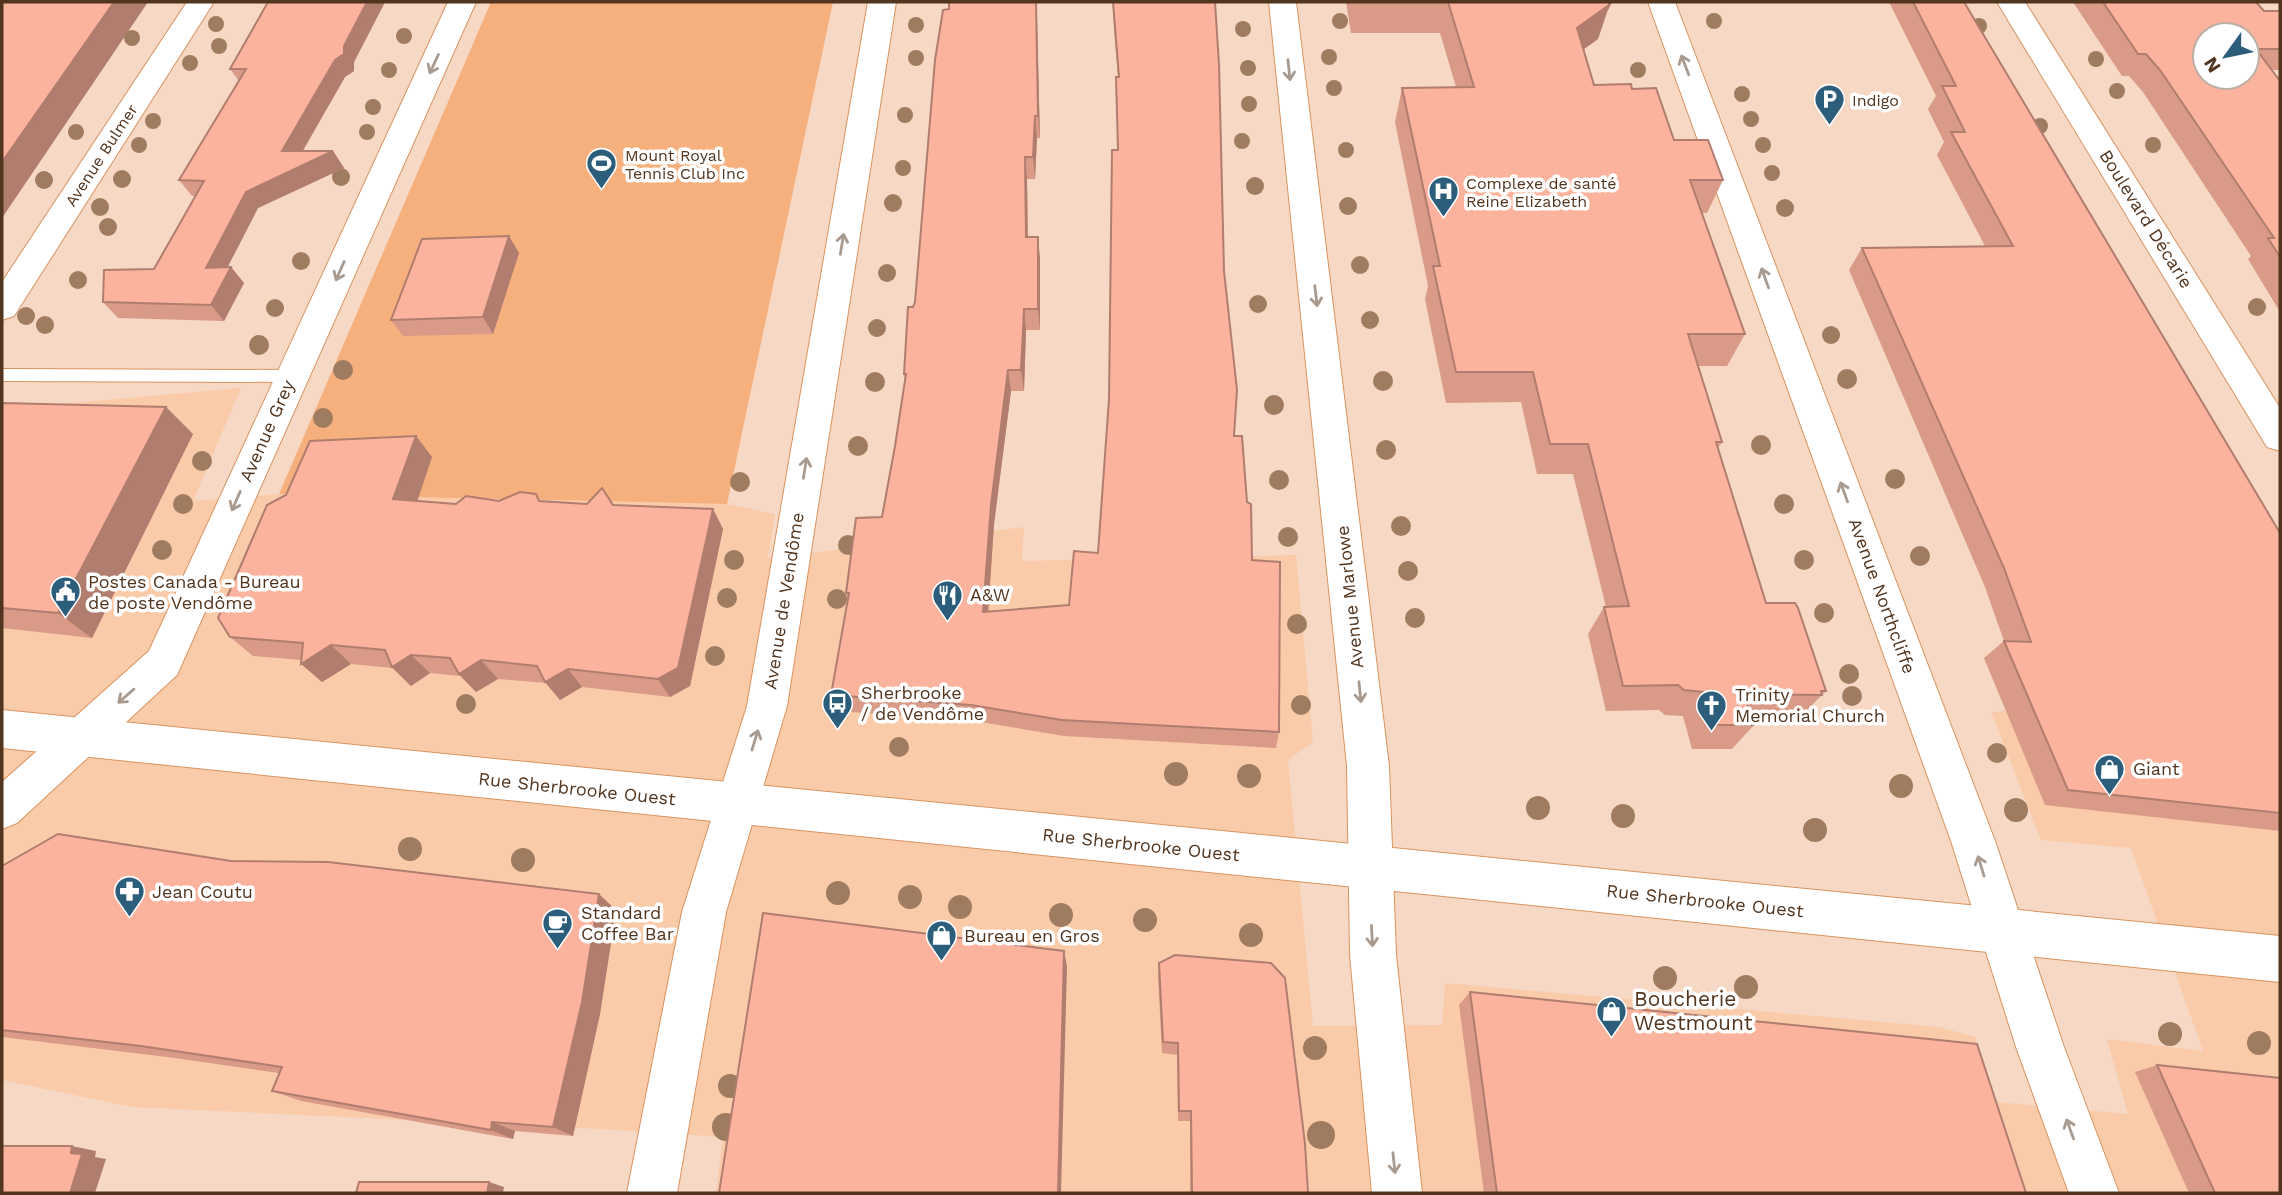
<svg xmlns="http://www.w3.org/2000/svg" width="2282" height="1195" viewBox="0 0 2282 1195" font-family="'Work Sans',sans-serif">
  <rect width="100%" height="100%" fill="#f6d8c4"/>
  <path fill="#facba9" d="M241 388 193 501 279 494 727 504 775 514 768 558 1024 527 1022 561 1296 555 1313 742 1288 760 1313 1026 1442 1025 1445 983 1939 1027 1975 1037 1996 1102 2128 1114 2107 1039 2203 1051 2131 848 2041 840 1991 712 2280 691V1193H716L723 1137 600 1129 132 1107 2 1080V409Z"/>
  <path fill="#f6b07d" d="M491 2H833L727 504 279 494Z"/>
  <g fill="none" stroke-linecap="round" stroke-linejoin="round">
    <defs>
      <path id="service" d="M2 369 292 370 301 376 292 382 2 381Z"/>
      <path id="minor" d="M187 2H214L14 316 2 320V282Z
        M448 2H476L177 675 17 823 2 829V782L149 651Z
        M868 2H896L787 706 726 912 677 1193H627L682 912 747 706Z
        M1269 2H1296L1389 766 1396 955 1422 1193H1372L1350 955 1347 766Z
        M1648 2H1675L1995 841 2064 1047 2119 1193H2069L2016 1047 1951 841Z"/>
      <path id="secondary" d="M1997 2H2025L2280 408V451L2267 447Z"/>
      <path id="primary" d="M2 710 2280 936V982L2 748Z"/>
    </defs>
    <use href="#service" stroke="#d89360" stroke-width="2"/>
    <use href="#minor" stroke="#d89360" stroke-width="2"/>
    <use href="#secondary" stroke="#d89360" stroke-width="2"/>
    <use href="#primary" stroke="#d89360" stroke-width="2"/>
    <use href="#service" fill="#fff" fill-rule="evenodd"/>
    <use href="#minor" fill="#fff" fill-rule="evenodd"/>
    <use href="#secondary" fill="#fff" fill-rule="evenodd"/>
    <use href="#primary" fill="#fff" fill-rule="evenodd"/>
  </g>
  <g fill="#9f7c60">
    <circle cx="1340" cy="21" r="8"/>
    <circle cx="1714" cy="21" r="8"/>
    <circle cx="216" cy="24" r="8"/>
    <circle cx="916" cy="25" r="8"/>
    <circle cx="1979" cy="26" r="8"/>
    <circle cx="1243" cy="29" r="8"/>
    <circle cx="404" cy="36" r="8"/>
    <circle cx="132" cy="38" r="8"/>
    <circle cx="219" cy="46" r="8"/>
    <circle cx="1329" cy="57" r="8"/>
    <circle cx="916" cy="58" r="8"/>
    <circle cx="2096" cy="59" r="8"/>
    <circle cx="190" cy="63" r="8"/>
    <circle cx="1248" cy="68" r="8"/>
    <circle cx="389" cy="70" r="8"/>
    <circle cx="1638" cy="70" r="8"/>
    <circle cx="1334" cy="88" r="8"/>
    <circle cx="2117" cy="91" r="8"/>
    <circle cx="1742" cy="94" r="8"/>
    <circle cx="1249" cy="104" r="8"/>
    <circle cx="373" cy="107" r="8"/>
    <circle cx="905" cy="115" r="8"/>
    <circle cx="1751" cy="119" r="8"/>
    <circle cx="153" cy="121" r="8"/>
    <circle cx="2040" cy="126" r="8"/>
    <circle cx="76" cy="132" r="8"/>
    <circle cx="367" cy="132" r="8"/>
    <circle cx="1242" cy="141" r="8"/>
    <circle cx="139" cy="145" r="8"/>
    <circle cx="1763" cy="145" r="8"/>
    <circle cx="2153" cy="145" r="8"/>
    <circle cx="1346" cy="150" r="8"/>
    <circle cx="903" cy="168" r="8"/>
    <circle cx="1772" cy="173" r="8"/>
    <circle cx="341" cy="177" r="9"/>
    <circle cx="122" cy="179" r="9"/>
    <circle cx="44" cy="180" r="9"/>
    <circle cx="1255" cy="186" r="9"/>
    <circle cx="893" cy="203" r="9"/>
    <circle cx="1348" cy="206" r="9"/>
    <circle cx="100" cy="207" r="9"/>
    <circle cx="1785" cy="208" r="9"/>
    <circle cx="108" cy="227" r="9"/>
    <circle cx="301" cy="261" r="9"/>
    <circle cx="1360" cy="265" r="9"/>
    <circle cx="887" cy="273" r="9"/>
    <circle cx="78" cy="280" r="9"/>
    <circle cx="1258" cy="304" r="9"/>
    <circle cx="2257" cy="307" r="9"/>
    <circle cx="275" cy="308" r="9"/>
    <circle cx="26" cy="316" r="9"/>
    <circle cx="1370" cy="320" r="9"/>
    <circle cx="45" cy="325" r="9"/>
    <circle cx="877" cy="328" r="9"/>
    <circle cx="1831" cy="335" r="9"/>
    <circle cx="259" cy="345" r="10"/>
    <circle cx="343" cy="370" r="10"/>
    <circle cx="1847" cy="379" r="10"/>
    <circle cx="1383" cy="381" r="10"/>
    <circle cx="875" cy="382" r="10"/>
    <circle cx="1274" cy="405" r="10"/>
    <circle cx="323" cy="418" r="10"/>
    <circle cx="1761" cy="445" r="10"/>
    <circle cx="858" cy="446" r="10"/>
    <circle cx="1386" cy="450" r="10"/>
    <circle cx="202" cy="461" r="10"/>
    <circle cx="1895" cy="479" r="10"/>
    <circle cx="1279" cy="480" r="10"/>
    <circle cx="740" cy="482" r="10"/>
    <circle cx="183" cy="504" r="10"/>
    <circle cx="1784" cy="504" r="10"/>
    <circle cx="1401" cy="526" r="10"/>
    <circle cx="1288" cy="537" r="10"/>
    <circle cx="848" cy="545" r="10"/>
    <circle cx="162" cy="550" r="10"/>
    <circle cx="1920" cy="556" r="10"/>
    <circle cx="734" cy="560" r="10"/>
    <circle cx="1804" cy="560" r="10"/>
    <circle cx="1408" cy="571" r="10"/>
    <circle cx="727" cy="598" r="10"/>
    <circle cx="837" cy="599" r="10"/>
    <circle cx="1824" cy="613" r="10"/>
    <circle cx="1415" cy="618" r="10"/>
    <circle cx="1297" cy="624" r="10"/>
    <circle cx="715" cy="656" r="10"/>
    <circle cx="1849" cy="674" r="10"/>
    <circle cx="1852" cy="696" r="10"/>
    <circle cx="466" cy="704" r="10"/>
    <circle cx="1301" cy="705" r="10"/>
    <circle cx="899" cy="747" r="10"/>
    <circle cx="1997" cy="753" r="10"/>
    <circle cx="1176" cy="774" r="12"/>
    <circle cx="1249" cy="776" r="12"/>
    <circle cx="1901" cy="786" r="12"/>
    <circle cx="1538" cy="808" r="12"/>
    <circle cx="2016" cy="810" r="12"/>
    <circle cx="1623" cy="816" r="12"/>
    <circle cx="1815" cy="830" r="12"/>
    <circle cx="410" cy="849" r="12"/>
    <circle cx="523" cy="860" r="12"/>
    <circle cx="838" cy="893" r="12"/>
    <circle cx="910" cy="897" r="12"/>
    <circle cx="960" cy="907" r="12"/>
    <circle cx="1061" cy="915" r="12"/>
    <circle cx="1145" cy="920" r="12"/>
    <circle cx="1251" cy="935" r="12"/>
    <circle cx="1665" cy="978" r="12"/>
    <circle cx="1746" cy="987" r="12"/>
    <circle cx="2170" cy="1034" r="12"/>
    <circle cx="2259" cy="1043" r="12"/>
    <circle cx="1315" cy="1048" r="12"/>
    <circle cx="730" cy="1086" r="12"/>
    <circle cx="726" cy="1127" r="14"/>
    <circle cx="1321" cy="1135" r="14"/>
  </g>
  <path fill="#d99a87" d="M268 2H385L354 62V71L345 77 303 151H333L344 168 258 208 227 267H231L244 283 224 321 118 318 103 302 154 269 195 196H192L179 180 239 81 230 69Z
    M1036 2 1040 138H1037L1035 179H1027L1028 237 1040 258V330H1026L1024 391H1011L994 524 988 611 1069 605 1098 553 1109 399 1118 150V77L1114 30 1113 2 1224 271 1234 436 1247 502 1252 560 1279 732 1276 748 1064 736 975 721 838 711 831 695 848 599 846 593 882 517 895 446 905 380 904 374 913 307 915 302 949 9Z
    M1346 2H1612L1607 12 1598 39 1584 49 1594 85 1632 89 1674 140 1723 180 1707 213H1702L1745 334 1727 366H1698L1722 442 1718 448 1766 603 1826 691 1798 719H1752L1754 725 1732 749H1692L1683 716 1665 715 1659 710 1606 711 1588 634 1604 607H1606L1573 474H1537L1521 402 1446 403 1425 299 1428 286 1395 122 1402 88 1456 87 1440 33H1351Z
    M1889 2H1964L2280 533V831L2045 805 1984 658 2004 641 1985 587 1849 270 1862 248 1985 246 1937 155 1944 142 1928 109 1936 96Z
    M2073 2H2256L2264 11H2280V70H2272L2280 81V312L2248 259 2251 256 2143 92 2129 76H2122Z
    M509 236 519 253 493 334 403 336 391 320Z
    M2 403 193 434 92 638 2 628Z
    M416 436 432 457 417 501 456 504 499 501H541L587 504 713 509 723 529 690 686 670 697 582 687 560 700 546 683 498 679 476 692 460 676 430 673 411 686 392 668 351 664 322 682 301 660 253 656 230 637Z
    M231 861 616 910 600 1014 573 1136 515 1131 513 1139 301 1101 272 1091 279 1073 175 1058 2 1037V866Z
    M1159 963 1308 1193H1190V1121H1178L1177 1055 1162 1053 1158 977Z
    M1470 992 2026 1193H1484L1459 1005Z
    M2157 1065 2280 1193H2189L2135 1072Z"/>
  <path fill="#b07d6e" d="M114 2H148L2 218V162Z
    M367 2H385L354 62V71L345 77 293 167 282 151 344 46Z
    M1036 2 1037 19 1040 138 1038 116Z
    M1607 2H1612L1607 12 1598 39 1566 62 1577 28Z
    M1035 116 1037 138 1035 179 1033 157Z
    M333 151 344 168 258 208 219 284 206 268 246 192Z
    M1025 157 1027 179 1028 259 1026 237Z
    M509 236 519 253 493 334 483 317Z
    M1038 237 1040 258V330L1038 309Z
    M231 267 244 283 224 321 211 305Z
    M1024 309 1026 330 1024 391 1021 370Z
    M1008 370 1011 391 994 524 987 629 983 612 991 505Z
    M166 407 193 434 92 638 58 613Z
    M416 436 432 457 411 520 393 499Z
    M713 509 723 529 690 686 670 697 658 679Z
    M331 645 351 664 322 682 301 664Z
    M411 655 430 673 411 686 392 667Z
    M481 660 498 679 476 692 459 674Z
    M568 669 582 687 560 700 545 682Z
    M599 894 616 910 600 1014 573 1136 553 1127Z
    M1064 951 1067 966 1061 1193H1058Z
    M492 1122 515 1131 513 1139 491 1130Z
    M72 1146 96 1151 95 1157 106 1159 95 1193H70Z
    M489 1182 504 1187 503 1193H487Z"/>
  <path fill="#fcb39d" stroke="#b07d6e" stroke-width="2" fill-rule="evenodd" d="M2 2H114L2 162Z
    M268 2H367L344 46V54L335 60 282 151H333L246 192 206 268 231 267 211 305 103 302 104 270 154 269 204 181 179 180 246 69H230Z
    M949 2H1036L1038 116H1035L1033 157H1025L1026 237H1038V309H1024L1021 370H1008L991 505 983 612 1069 605 1074 551 1098 553 1109 399 1112 150H1118L1116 77H1119L1113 2H1215L1219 64 1224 271 1237 390 1234 436H1242L1247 502 1251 504 1252 560 1280 562 1279 732 1062 720 971 705 831 695 849 593H846L856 518 882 517 895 446 906 374H904L908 307H913L915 302 935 60 943 10 949 9Z
    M1448 2H1609V5L1577 28 1594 85 1631 84 1632 89 1656 88 1674 140H1708L1723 180H1690L1745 334H1688L1722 442H1716L1766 603H1795L1798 608 1826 691H1821L1822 695 1744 694 1754 725H1713L1703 692 1684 690 1678 685 1623 686 1604 607 1629 606 1588 444H1550L1533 372H1456L1433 266H1440L1402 88 1474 87Z
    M1913 2H1964L2280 533V813L2068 790 2004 641 2031 642 2004 568 1862 248 2013 246 1951 132H1965L1942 86H1956Z
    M2103 2H2256L2264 11H2280V49H2256L2280 81V257L2268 238H2274L2160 70 2146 54H2138ZM2205 35H2247V77H2205Z
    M509 236 483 317 391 320 422 239Z
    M2 403 166 407 58 613 2 608Z
    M416 436 393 499 456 504 466 496 499 501 520 492 536 494 539 501 587 504 602 488 613 505 713 509 678 668 658 679 568 669 545 682 537 666 481 660 459 674 450 658 411 655 392 667 385 650 331 645 301 664 303 643 230 637 218 618 267 505 286 495 310 441Z
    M58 834 231 861 328 862 599 894 582 1002 553 1127 492 1122 491 1130 272 1091 282 1067 141 1046 2 1030V866Z
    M763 913 1064 951 1058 1193H719Z
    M1175 955 1271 963 1285 978 1305 1144 1308 1193H1192L1191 1111H1179L1178 1043 1163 1042 1159 963Z
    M1470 992 1977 1044 2026 1193H1497Z
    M2157 1065 2280 1078V1193H2215Z
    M2 1146H72L71 1153 82 1154 70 1193H2Z
    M359 1182H489L487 1193H356Z"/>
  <defs><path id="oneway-shaft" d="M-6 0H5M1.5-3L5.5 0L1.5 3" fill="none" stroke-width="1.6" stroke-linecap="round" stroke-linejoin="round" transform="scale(1.75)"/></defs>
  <g stroke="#a89a8f">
    <use href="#oneway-shaft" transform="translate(434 64) rotate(115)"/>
    <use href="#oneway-shaft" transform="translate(1685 65) rotate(-111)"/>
    <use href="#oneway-shaft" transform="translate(1289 70) rotate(84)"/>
    <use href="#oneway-shaft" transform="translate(842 244) rotate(-81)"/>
    <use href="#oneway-shaft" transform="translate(340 271) rotate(114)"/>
    <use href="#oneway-shaft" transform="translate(1765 278) rotate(-110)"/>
    <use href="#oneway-shaft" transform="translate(1316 296) rotate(83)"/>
    <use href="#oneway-shaft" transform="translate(805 468) rotate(-81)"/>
    <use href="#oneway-shaft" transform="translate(1844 492) rotate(-110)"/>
    <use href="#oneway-shaft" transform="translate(236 501) rotate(114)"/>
    <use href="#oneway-shaft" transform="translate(1360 692) rotate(84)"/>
    <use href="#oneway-shaft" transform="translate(126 696) rotate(139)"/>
    <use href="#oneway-shaft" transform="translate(755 740) rotate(-73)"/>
    <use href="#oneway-shaft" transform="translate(1981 866) rotate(-107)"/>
    <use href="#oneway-shaft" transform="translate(1372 936) rotate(87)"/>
    <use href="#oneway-shaft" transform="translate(2070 1129) rotate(-110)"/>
    <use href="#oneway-shaft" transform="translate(1394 1163) rotate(84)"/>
  </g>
  <defs>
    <symbol id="parking-pin" viewBox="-11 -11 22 30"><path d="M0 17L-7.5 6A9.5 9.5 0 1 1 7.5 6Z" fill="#2c5e7c" stroke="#fff"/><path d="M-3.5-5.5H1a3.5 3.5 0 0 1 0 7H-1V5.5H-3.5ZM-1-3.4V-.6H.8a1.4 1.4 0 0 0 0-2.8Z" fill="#fff"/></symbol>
    <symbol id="stadium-pin" viewBox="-11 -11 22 30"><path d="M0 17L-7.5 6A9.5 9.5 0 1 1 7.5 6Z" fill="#2c5e7c" stroke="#fff"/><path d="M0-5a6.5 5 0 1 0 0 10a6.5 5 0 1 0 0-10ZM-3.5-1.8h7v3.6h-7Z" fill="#fff"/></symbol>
    <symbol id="hospital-pin" viewBox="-11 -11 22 30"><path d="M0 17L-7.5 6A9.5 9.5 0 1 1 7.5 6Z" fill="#2c5e7c" stroke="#fff"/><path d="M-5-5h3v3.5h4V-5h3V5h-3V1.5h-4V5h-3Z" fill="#fff"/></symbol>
    <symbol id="civic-pin" viewBox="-11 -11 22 30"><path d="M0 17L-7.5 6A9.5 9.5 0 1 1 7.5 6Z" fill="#2c5e7c" stroke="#fff"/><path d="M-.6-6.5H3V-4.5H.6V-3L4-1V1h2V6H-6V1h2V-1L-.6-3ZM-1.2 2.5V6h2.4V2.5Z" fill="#fff"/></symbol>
    <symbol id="restaurant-pin" viewBox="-11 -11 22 30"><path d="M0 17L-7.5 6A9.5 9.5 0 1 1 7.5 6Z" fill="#2c5e7c" stroke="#fff"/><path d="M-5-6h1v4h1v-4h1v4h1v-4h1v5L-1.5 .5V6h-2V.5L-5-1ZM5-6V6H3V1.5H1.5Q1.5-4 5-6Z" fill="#fff"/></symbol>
    <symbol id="bus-pin" viewBox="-11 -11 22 30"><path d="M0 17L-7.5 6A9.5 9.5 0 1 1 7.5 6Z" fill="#2c5e7c" stroke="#fff"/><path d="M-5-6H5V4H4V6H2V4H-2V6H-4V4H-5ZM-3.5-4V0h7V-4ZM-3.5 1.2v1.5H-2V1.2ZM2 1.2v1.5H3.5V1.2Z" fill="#fff"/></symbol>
    <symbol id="church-pin" viewBox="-11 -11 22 30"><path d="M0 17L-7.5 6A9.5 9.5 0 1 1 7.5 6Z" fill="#2c5e7c" stroke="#fff"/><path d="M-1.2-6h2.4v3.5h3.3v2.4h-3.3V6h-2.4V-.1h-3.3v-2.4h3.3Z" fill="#fff"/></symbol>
    <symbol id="shop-pin" viewBox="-11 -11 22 30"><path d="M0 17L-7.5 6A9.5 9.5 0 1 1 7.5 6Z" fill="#2c5e7c" stroke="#fff"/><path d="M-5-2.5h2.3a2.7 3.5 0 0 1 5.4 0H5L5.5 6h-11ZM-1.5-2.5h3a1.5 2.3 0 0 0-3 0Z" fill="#fff"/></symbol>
    <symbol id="pharmacy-pin" viewBox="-11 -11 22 30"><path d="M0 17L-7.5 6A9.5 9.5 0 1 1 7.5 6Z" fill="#2c5e7c" stroke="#fff"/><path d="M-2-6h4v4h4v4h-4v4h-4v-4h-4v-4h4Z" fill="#fff"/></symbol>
    <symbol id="cafe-pin" viewBox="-11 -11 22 30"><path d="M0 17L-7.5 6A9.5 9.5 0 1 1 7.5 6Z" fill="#2c5e7c" stroke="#fff"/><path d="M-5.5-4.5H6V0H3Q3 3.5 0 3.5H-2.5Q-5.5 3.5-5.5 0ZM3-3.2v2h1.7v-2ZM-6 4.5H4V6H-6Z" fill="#fff"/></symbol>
  </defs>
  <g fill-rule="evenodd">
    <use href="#parking-pin" x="1812" y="82" width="35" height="47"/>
    <use href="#stadium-pin" x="584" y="146" width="35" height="47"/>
    <use href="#hospital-pin" x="1426" y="174" width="35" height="47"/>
    <use href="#civic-pin" x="48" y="574" width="35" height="47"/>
    <use href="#restaurant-pin" x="930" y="578" width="35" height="47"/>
    <use href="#bus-pin" x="820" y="686" width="35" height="47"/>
    <use href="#church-pin" x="1694" y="688" width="35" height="47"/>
    <use href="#shop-pin" x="2092" y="752" width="35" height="47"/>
    <use href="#pharmacy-pin" x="112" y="874" width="35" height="47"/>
    <use href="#cafe-pin" x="540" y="906" width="35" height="47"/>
    <use href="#shop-pin" x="924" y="918" width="35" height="47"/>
    <use href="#shop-pin" x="1594" y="994" width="35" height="47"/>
  </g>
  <g text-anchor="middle" stroke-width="7" stroke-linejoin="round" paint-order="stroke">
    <g font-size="16" fill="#52351f" stroke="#fff" text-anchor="start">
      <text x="1852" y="106">Indigo</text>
      <text x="625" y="161">Mount Royal<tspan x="625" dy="18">Tennis Club Inc</tspan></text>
      <text x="1466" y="189">Complexe de santé<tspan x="1466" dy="18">Reine Elizabeth</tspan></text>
    </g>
    <g font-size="16" fill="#52351f" stroke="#fff">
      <text transform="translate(101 155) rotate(-57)" y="6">Avenue Bulmer</text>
    </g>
    <g font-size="18" fill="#52351f" stroke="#fff">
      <text transform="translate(2146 219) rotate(58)" y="6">Boulevard Décarie</text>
      <text transform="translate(267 431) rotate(-66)" y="6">Avenue Grey</text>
      <text transform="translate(1882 596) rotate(70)" y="6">Avenue Northcliffe</text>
      <text transform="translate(1350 597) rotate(-96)" y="6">Avenue Marlowe</text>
      <text transform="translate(784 601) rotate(-81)" y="6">Avenue de Vendôme</text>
      <text transform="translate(577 789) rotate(6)" y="6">Rue Sherbrooke Ouest</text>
      <text transform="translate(1141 845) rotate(6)" y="6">Rue Sherbrooke Ouest</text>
      <text transform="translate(1705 901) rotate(6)" y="6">Rue Sherbrooke Ouest</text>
    </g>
    <g font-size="18" fill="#52351f" stroke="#fff" text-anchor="start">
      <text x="88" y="588">Postes Canada - Bureau<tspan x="88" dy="21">de poste Vendôme</tspan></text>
      <text x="970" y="601">A&amp;W</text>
      <text x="861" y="699">Sherbrooke<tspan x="861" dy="21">/ de Vendôme</tspan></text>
      <text x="1735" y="701">Trinity<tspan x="1735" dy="21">Memorial Church</tspan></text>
      <text x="2133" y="775">Giant</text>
      <text x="152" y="898">Jean Coutu</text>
      <text x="581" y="919">Standard<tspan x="581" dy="21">Coffee Bar</tspan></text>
      <text x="964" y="942">Bureau en Gros</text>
    </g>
    <g font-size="21" fill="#52351f" stroke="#fff" text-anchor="start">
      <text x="1634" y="1006">Boucherie<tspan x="1634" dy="24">Westmount</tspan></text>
    </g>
  </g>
  <rect width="2282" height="1195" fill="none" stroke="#52351f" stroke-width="7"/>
  <g transform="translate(2226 56) rotate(237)"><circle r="33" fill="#ffffff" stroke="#baaea5" stroke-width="2"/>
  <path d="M0-5L12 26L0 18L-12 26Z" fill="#2c5e7c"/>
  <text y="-10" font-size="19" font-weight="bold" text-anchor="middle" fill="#52351f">N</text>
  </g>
</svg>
